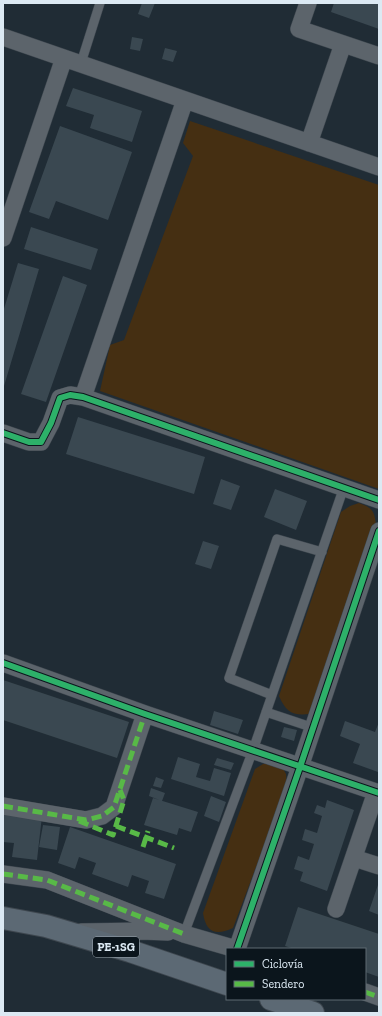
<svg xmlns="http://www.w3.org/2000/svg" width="382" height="1016" viewBox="0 0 382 1016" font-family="'Zilla Slab',serif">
  <rect width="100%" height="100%" fill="#202c35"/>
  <path fill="#452f12" d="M190 121 379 185V489L100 391 110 345 124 340 193 156 183 143Z
    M359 503C372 508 374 510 376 524L310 714C292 716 286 712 279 696L341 512 350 506Z
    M272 763 281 765 286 774 287 785 233 928C216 936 206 933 203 913L255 769 263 764Z"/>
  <path fill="#3a4851" d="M142 3H155L149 18 138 14Z
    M334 3H379V29L331 12Z
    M132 37 143 39 140 51 130 49Z
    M165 48 177 51 173 62 162 59Z
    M73 88 142 111 132 142 90 128 94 115 66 106Z
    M60 126 132 152 108 220 56 201 49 219 29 212Z
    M31 227 98 249 91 270 24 249Z
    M18 263 39 269 4 386H3V312Z
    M63 276 87 285 46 402 21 394Z
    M78 417 205 457 194 494 66 454Z
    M221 479 240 486 231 510 213 504Z
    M275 489 307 501 296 530 264 517Z
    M203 541 219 546 211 569 195 564Z
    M3 680 129 722 117 758 3 720Z
    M214 711 243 720 238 734 210 725Z
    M345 721 375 732 379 722V769L378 772 353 763 360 744 340 736Z
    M284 727 297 730 294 741 281 737Z
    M178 757 200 764 196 777 210 781 214 768 231 773 224 796 171 779Z
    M217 758 234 763 231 770 214 765Z
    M156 777 164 780 161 788 153 786Z
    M151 788 165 793 162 801 149 796Z
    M211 796 226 802 219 822 204 816Z
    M153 798 198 812 191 832 179 828 177 835 144 825Z
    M327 800 354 810 327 891 300 881 303 872 294 869 298 856 309 860 314 844 302 840 305 829 317 833 322 816 314 813 317 805 325 808Z
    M3 811 42 816 37 860 12 857 14 843 3 842Z
    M43 825 60 827 57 850 39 847Z
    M70 827 176 864 164 899 145 893 149 881 132 875 128 887 92 874 96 863 79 857 75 869 58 863Z
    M379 882V915L369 911Z
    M298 907 379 934V977L365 972V949H294L285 946Z"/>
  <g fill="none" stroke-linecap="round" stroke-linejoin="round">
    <defs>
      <path id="lane" d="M81 63 100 3
        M272 695 229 678 277 539 322 552
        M266 712 314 728
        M184 934 253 750 344 487"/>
      <path id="street" d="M308 3 299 29 379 56
        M3 37 379 167
        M309 143 343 44
        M3 238 64 58
        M83 397 185 100
        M3 433 29 442H41L51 423 60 398 70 395 83 397 379 500
        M3 663 145 714 379 793
        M3 806 86 820 102 816 114 807 145 714
        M354 858 379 866
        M3 874 47 880 184 934 236 949
        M336 909 376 792
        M81 932 141 931 168 932
        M237 949 300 767 379 531
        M365 992 379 997"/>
      <path id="primary" d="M3 918 46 926 130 951 227 984
        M271 999 313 1013"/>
    </defs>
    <use href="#lane" stroke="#3e474f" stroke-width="10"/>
    <use href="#street" stroke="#3e474f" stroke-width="18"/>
    <use href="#primary" stroke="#3e474f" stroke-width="24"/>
    <use href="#lane" stroke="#5c646b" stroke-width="9"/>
    <use href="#street" stroke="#5c646b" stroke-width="17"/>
    <use href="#primary" stroke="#5c6974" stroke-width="22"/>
    <path stroke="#58b947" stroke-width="5" stroke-dasharray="10 5" stroke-linecap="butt" d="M3 806 86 820 102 816 114 807 145 714
      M79 821 113 835 124 800 120 790
      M116 826 174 848
      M143 847 148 831
      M3 874 47 880 184 934
      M365 992 379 997"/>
    <defs>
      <path id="cycleway" d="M3 433 29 442H41L51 423 60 398 70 395 83 397 379 500
        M3 663 145 714 379 793
        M237 949 300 767 379 531"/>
    </defs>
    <use href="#cycleway" stroke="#0b151c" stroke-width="8"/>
    <use href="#cycleway" stroke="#2db169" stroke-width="6"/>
  </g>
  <g text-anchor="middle" stroke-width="3.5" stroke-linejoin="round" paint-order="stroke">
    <rect fill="#0b151c" stroke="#9da9b2" stroke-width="1" x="93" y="937" width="46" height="20" rx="3"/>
    <g font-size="12" font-weight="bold" fill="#dce9f3">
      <text x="116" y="951">PE-1SG</text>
    </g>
  </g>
  <rect width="382" height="1016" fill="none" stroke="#dce9f3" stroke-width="8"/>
  <rect x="226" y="948" width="140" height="52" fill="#0b151c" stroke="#5f6a72"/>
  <rect x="234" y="961" width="20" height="6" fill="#2db169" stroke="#5f6a72"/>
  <text x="262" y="968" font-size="12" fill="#dce9f3">Ciclovía</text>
  <rect x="234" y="981" width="20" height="6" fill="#58b947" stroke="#5f6a72"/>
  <text x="262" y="988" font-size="12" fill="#dce9f3">Sendero</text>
</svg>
